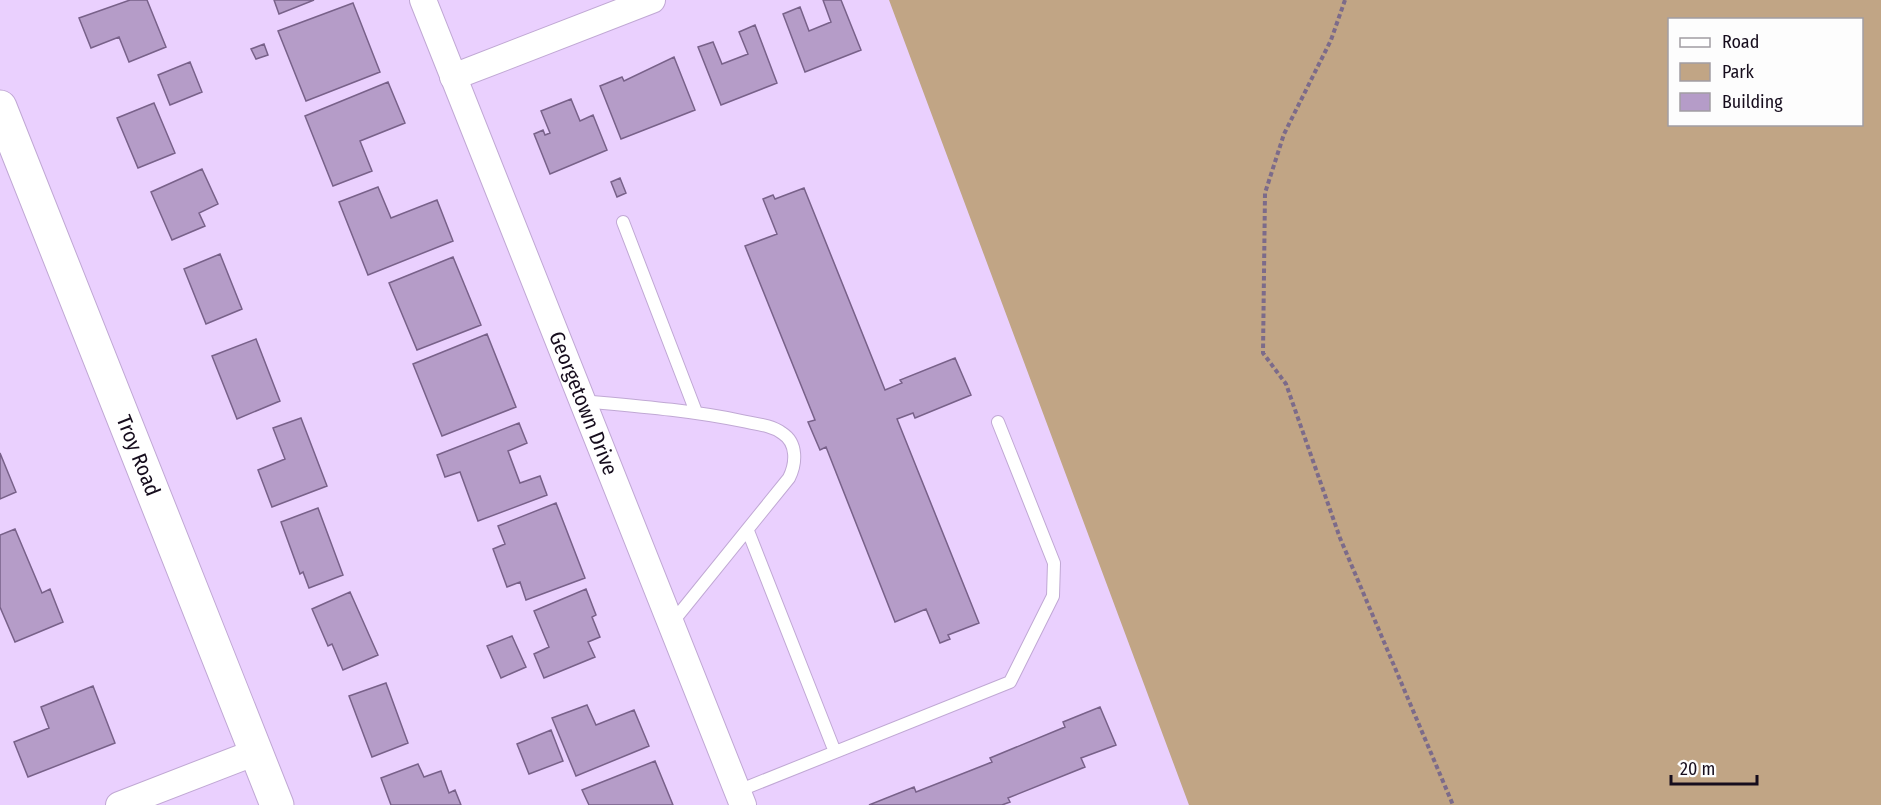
<svg xmlns="http://www.w3.org/2000/svg" width="1881" height="805" viewBox="0 0 1881 805" font-family="'Fira Sans Condensed',sans-serif">
  <rect width="100%" height="100%" fill="#ead0fe"/>
  <path fill="#c1a585" fill-rule="evenodd" d="M889 0H1881V805H1189ZM1670 20H1862V124H1670Z"/>
  <path fill="#b59cc8" stroke="#786189" stroke-width="1.5" d="M130 0H147L166 47 129 62 119 37 91 48 79 18Z
    M274 0H314L279 14Z
    M823 0H841L861 50 805 72 783 14 800 7 809 31 831 22Z
    M353 3 380 72 306 101 278 31Z
    M755 25 777 83 721 105 698 47 713 42 722 64 748 54 739 32Z
    M264 44 268 55 256 59 251 49Z
    M674 57 695 110 621 139 600 86 622 77 624 81Z
    M190 62 202 92 170 105 158 75Z
    M388 82 405 123 360 141 372 171 333 186 305 116Z
    M571 99 580 121 593 115 607 150 550 174 534 134 543 130 545 135 550 133 541 111Z
    M154 103 175 153 138 168 117 118Z
    M202 169 218 204 199 213 205 226 172 240 151 192Z
    M620 178 626 193 617 197 611 182Z
    M378 187 391 218 437 200 453 241 368 275 339 202Z
    M804 188 885 390 902 383 900 380 955 358 971 395 915 418 913 413 897 419 979 623 948 635 950 639 940 643 926 609 895 622 826 447 820 450 808 422 815 420 745 246 777 234 763 199 773 195 775 199Z
    M220 254 242 309 206 324 184 269Z
    M453 257 481 325 417 350 389 283Z
    M487 334 516 407 442 436 413 364Z
    M256 339 280 401 237 419 212 356Z
    M301 418 327 486 272 507 258 470 285 459 273 428Z
    M519 423 527 443 508 451 520 483 540 476 547 495 478 521 460 472 445 477 437 455Z
    M0 453 16 492 0 499Z
    M556 503 585 578 526 600 520 582 507 587 493 549 505 544 498 526Z
    M318 508 343 575 309 588 303 572 300 574 281 522Z
    M15 529 42 593 50 589 63 622 15 642 0 607V535Z
    M586 589 596 615 592 617 600 637 588 642 595 657 544 678 534 654 549 647 534 611Z
    M350 592 378 655 343 670 332 644 328 646 312 609Z
    M512 636 526 667 501 678 487 646Z
    M386 683 408 743 372 757 349 696Z
    M93 686 115 743 28 777 14 742 49 728 41 707Z
    M587 705 596 725 634 710 649 746 576 776 552 718Z
    M1100 707 1116 745 1081 758 1085 767 1008 798 1010 802 1002 805H869L914 787 916 792 992 762 990 758 1065 727 1063 722Z
    M551 730 563 761 529 774 517 744Z
    M655 761 673 805H589L582 790Z
    M418 764 424 777 441 771 449 793 455 790 461 805H391L381 778Z"/>
  <g fill="none" stroke-linecap="round" stroke-linejoin="round">
    <defs>
      <path id="lane" d="M623 222 696 412
        M582 401C636 406 689 410 742 421 756 424 771 425 782 433 798 443 796 464 789 478L671 624
        M748 531 835 752
        M738 791 1010 682 1053 596 1054 563 998 422"/>
      <g id="street">
        <path id="s1" d="M423 0 743 805"/>
        <path d="M453 77 652 0"/>
        <path d="M119 805 256 752"/>
      </g>
      <g id="secondary">
        <path id="s2" d="M0 107 277 805"/>
      </g>
    </defs>
    <use href="#lane" stroke="#c0a8d4" stroke-width="14"/>
    <use href="#street" stroke="#c0a8d4" stroke-width="28"/>
    <use href="#secondary" stroke="#c0a8d4" stroke-width="35"/>
    <path stroke="#7c6b8a" stroke-width="4" stroke-dasharray="4.5 3" stroke-linecap="butt" d="M1345 0 1331 40 1284 134 1265 193 1263 353 1286 384 1340 538 1453 805"/>
    <use href="#lane" stroke="#fff" stroke-width="12"/>
    <use href="#street" stroke="#fff" stroke-width="26"/>
    <use href="#secondary" stroke="#fff" stroke-width="33"/>
  </g>
  <g text-anchor="middle" stroke-width="4.5" stroke-linejoin="round" paint-order="stroke">
    <g font-size="21" fill="#160d1d" stroke="#fdfdfd">
      <text dy="7" stroke="none"><textPath href="#s1" startOffset="434">Georgetown Drive</textPath></text>
      <text dy="7" stroke="none"><textPath href="#s2" startOffset="375">Troy Road</textPath></text>
    </g>
  </g>
  <rect x="1668" y="18" width="195" height="108" fill="#fdfdfd" stroke="#a19da3" stroke-width="1.5"/>
  <rect x="1680" y="38" width="30" height="9" fill="#ffffff" stroke="#a19da3" stroke-width="1.5"/>
  <text x="1722" y="48" font-size="18" fill="#160d1d">Road</text>
  <rect x="1680" y="63" width="30" height="18" fill="#c1a585" stroke="#a19da3" stroke-width="1.5"/>
  <text x="1722" y="78" font-size="18" fill="#160d1d">Park</text>
  <rect x="1680" y="93" width="30" height="18" fill="#b59cc8" stroke="#a19da3" stroke-width="1.5"/>
  <text x="1722" y="108" font-size="18" fill="#160d1d">Building</text>
  <path d="M1671 775v9h86v-9" fill="none" stroke="#160d1d" stroke-width="3"/>
  <text x="1680" y="775" font-size="18" fill="#160d1d" stroke="#fdfdfd" stroke-width="4.5" paint-order="stroke">20 m</text>
</svg>
